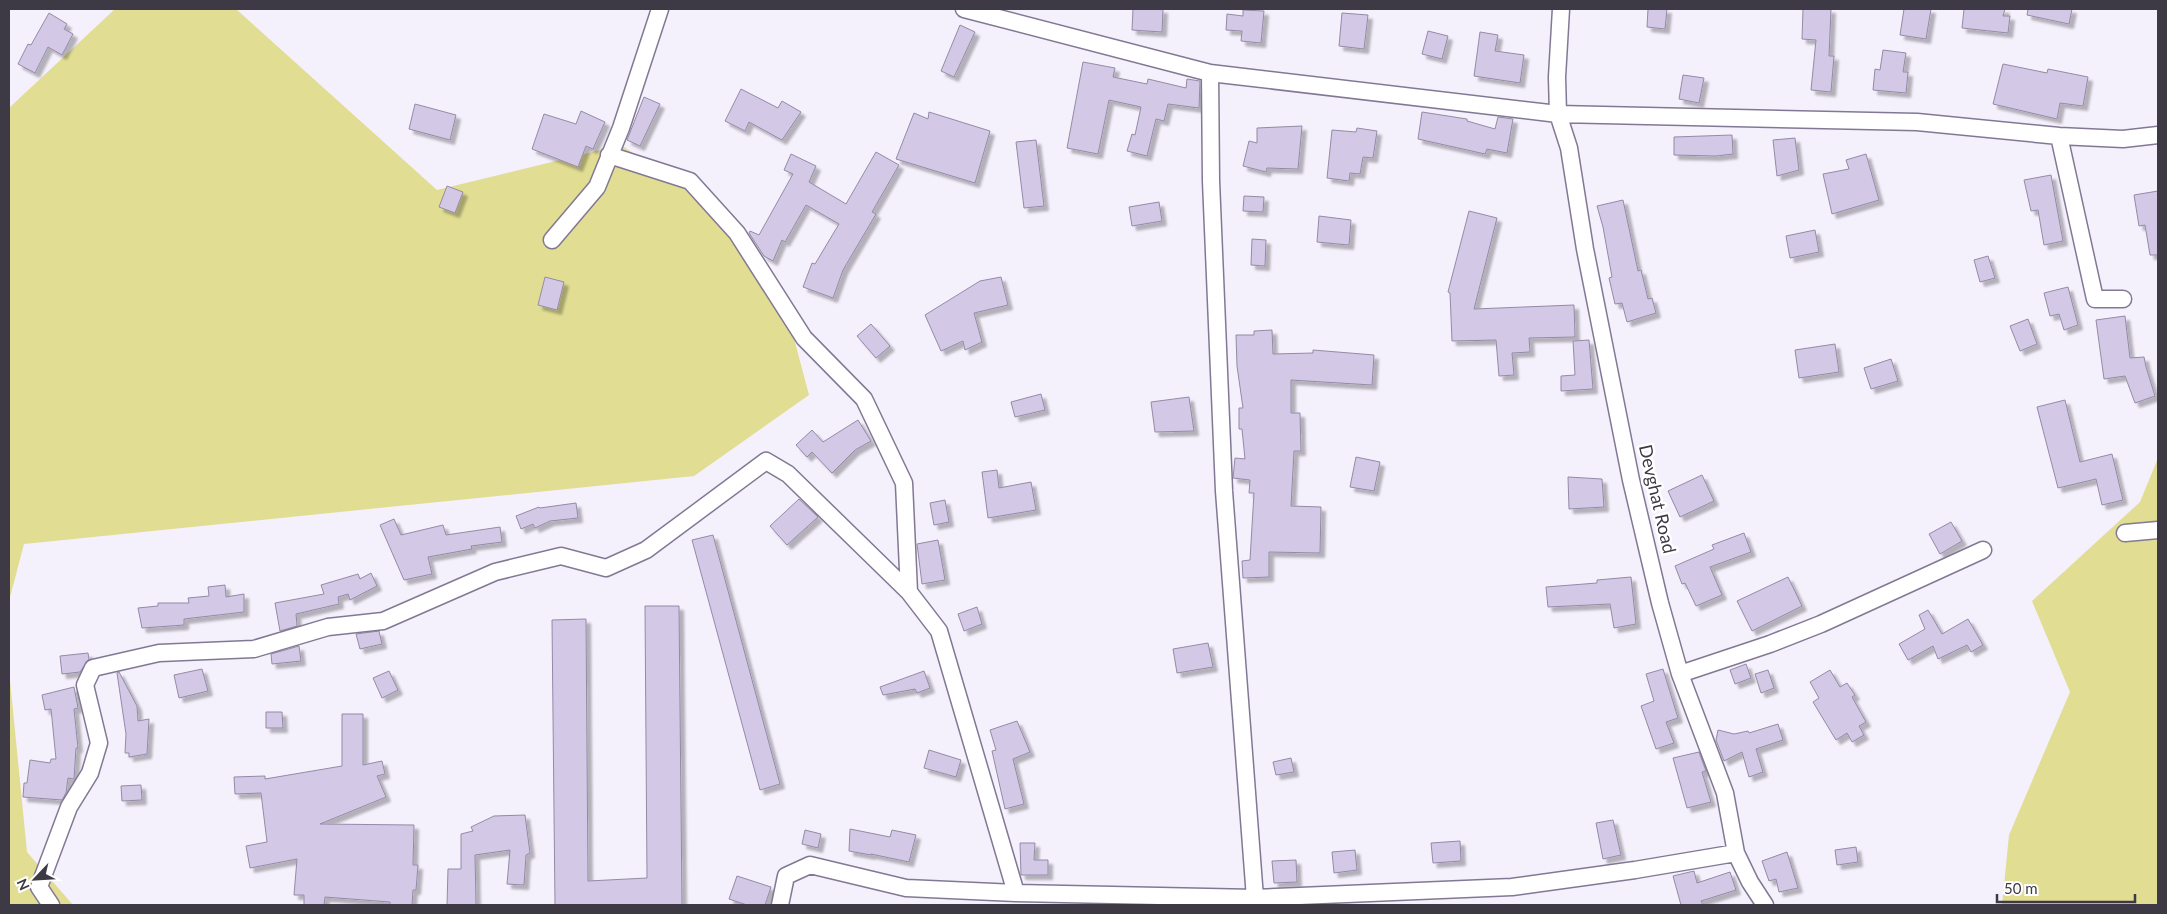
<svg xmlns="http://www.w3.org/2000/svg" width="2167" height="914" viewBox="0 0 2167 914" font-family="Lato,sans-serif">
  <defs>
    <filter id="shadow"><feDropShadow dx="4.5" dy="4.5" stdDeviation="1" flood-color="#0004"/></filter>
  </defs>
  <rect width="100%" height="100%" fill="#f4f0fc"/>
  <path fill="#e1dd93" d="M115 9H236L437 190 621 145 686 189 783 297 809 395 694 476 24 544 9 601V108Z
    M2158 458V905H2002L2009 835 2070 692 2032 601 2140 502Z
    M9 670 27 852 73 905H9Z"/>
  <path fill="#d3c9e7" stroke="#948aa6" filter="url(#shadow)" d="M1133 9H1163L1162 32 1132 30Z
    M1648 9H1667L1665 29 1647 27Z
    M1803 9H1831L1829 56H1834L1831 92 1811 90 1816 40 1802 39Z
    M1904 9H1931L1926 39 1900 35Z
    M1964 9H2005L2003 16H2010L2008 33 1962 28Z
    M2028 9H2072L2069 24 2027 15Z
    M1243 10 1264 11 1261 43 1241 41 1242 31 1226 30 1227 14 1243 16Z
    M49 13 67 24 64 29 73 34 62 55 48 47 35 73 18 64 28 44 31 45Z
    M1342 13 1368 15 1364 49 1339 46Z
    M960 25 975 32 954 77 941 71Z
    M1428 31 1448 36 1442 59 1422 54Z
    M1480 32 1498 35 1495 51 1524 55 1520 83 1474 76Z
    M1883 50 1906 53 1903 72H1908L1906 93 1873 90 1875 69 1880 70Z
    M1083 62 1115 68 1113 77 1147 84 1148 79 1186 88 1187 79 1200 81 1199 108 1168 104 1164 121 1156 119 1147 156 1127 151 1132 134 1135 135 1141 107 1109 100 1098 154 1067 148Z
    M2003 64 2047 73 2048 69 2088 77 2083 106 2060 103 2057 119 1993 104Z
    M1683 75 1704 78 1699 103 1679 99Z
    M741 89 778 108 782 101 801 112 782 140 749 122 745 131 725 121Z
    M644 97 660 104 640 146 627 140Z
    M415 104 456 115 450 140 409 129Z
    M581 111 605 122 593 149 586 146 578 167 532 149 544 114 576 124Z
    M929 112 990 131 975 183 896 159 914 113 928 119Z
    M1422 112 1467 119V121L1495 129 1498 117 1513 119 1507 153 1487 149 1485 154 1418 139Z
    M1302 126 1298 169 1267 168 1266 172 1243 166 1249 141 1257 143V128Z
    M1357 128 1377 131 1373 158 1363 157 1360 174 1350 173 1349 181 1327 178 1332 130 1356 132Z
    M1732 135 1733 154 1716 156 1674 155V137Z
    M1795 138 1799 170 1777 176 1773 140Z
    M1036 140 1044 206 1024 208 1016 142Z
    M876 152 899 165 872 212 876 214 843 270 833 298 803 287 812 263 815 264 839 224 806 205 785 242 782 240 773 261 764 256 749 233 750 231 759 235 793 174 784 170 791 154 816 166 809 182 846 204Z
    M1866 154 1879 200 1832 214 1823 174 1849 169 1846 160Z
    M2051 175 2063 241 2044 245 2038 210 2031 211 2024 180Z
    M447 186 463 192 455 213 439 207Z
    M2158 191V255H2150L2145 225 2139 226 2134 195Z
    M1244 196 1264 197 1263 212 1243 211Z
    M1623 200 1638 271 1641 270 1648 299 1652 298 1656 313 1627 322 1622 303 1615 304 1609 278 1612 277 1603 227 1597 206Z
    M1159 202 1162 221 1132 226 1129 207Z
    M1469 211 1497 218 1474 309 1574 305 1575 337 1529 338 1530 352 1512 353 1514 375 1499 376 1496 340 1452 341 1450 293 1448 292Z
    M1319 216 1351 220 1349 245 1317 242Z
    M1815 230 1819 252 1790 258 1786 236Z
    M1252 239 1266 240 1265 266 1251 265Z
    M1988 256 1995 278 1980 282 1974 260Z
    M545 277 564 282 557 310 538 305Z
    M1001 277 1008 305 974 313 982 342 965 350 963 341 941 351 925 315 980 281Z
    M2068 287 2078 325 2064 330 2059 314 2050 316 2044 293Z
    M2125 316 2130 358 2144 357 2146 367 2155 396 2135 403 2125 376 2104 379 2096 320Z
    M2028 319 2037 344 2020 351 2010 326Z
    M871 324 890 346 876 358 857 336Z
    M1272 330 1273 354 1313 353V350L1374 355 1372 385 1291 380V413H1300L1301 451H1294L1291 506 1321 507 1320 553 1269 552V577L1243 578 1242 561 1250 560 1254 493H1249L1250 480 1233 478 1235 458 1245 459 1242 429H1239V408H1243L1237 366 1236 335H1254V331Z
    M1589 340 1593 389 1561 391V376L1575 375 1573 341Z
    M1835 344 1839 372 1799 378 1795 350Z
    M1891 359 1898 381 1871 389 1864 368Z
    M1041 394 1045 410 1015 417 1011 402Z
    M1189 397 1194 431 1155 432 1151 402Z
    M2065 400 2080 462 2112 454 2123 500 2102 505 2096 479 2058 488 2037 407Z
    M858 420 871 441 855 450 832 473 812 452 807 457 796 445 812 430 823 442Z
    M1356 457 1380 462 1374 491 1350 487Z
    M997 470 999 488 1031 482 1036 510 988 518 982 472Z
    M1702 475 1714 501 1680 517 1668 491Z
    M1568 477 1602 479 1604 507 1569 509Z
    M799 499 818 517 787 545 770 526Z
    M945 500 949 522 934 525 930 503Z
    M576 503 578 518 550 521 535 528 533 524 521 529 516 516 539 507 540 508Z
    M394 519 401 535 443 525 446 535 500 527 502 542 471 546 472 549 428 557 432 574 404 580 380 525Z
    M1951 522 1962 541 1940 554 1929 534Z
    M1744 533 1751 552 1710 567 1722 595 1696 606 1685 583 1682 584 1675 566 1714 549 1712 545Z
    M713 535 780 784 760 790 692 540Z
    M938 540 945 580 922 584 917 544Z
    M371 573 377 586 350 600 348 594 338 597 339 604 296 614 297 626 280 631 275 603 324 594 321 585 358 574 360 579Z
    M1631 577 1636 624 1614 628 1610 604 1548 607 1546 587 1597 583V580Z
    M1788 577 1802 606 1752 631 1737 601Z
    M225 585 226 597 244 594V612L184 619V625L142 628 138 608 158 606V603H189L188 598 209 596 208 587Z
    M645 606H679L682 905H555L552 620 586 619 588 881 647 878Z
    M977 607 982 624 964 631 958 614Z
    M1928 610 1942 634 1968 619 1983 645 1971 652 1967 645 1938 659 1933 646 1908 660 1899 644 1925 629 1919 615Z
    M379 631 382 644 360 649 356 634Z
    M1208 643 1213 667 1177 673 1173 649Z
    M299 646 301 661 272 664 271 654Z
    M88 653 89 659 80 672 62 674 60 656Z
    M1746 664 1751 678 1735 684 1730 670Z
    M202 669 208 691 179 698 174 675Z
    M1663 669 1678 718 1666 722 1674 743 1656 749 1641 706 1654 701 1646 674Z
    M1768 670 1774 688 1761 693 1755 674Z
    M1830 670 1840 687 1847 683 1855 695 1852 697 1866 722 1859 726 1864 735 1852 742 1847 733 1836 740 1813 702 1819 698 1810 682Z
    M389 671 398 690 382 698 373 678Z
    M924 671 930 688 917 693 915 689 883 695 880 687Z
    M119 672 137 706 138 721 149 719 147 754 129 757V753H125L126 734 117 673Z
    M74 687 78 708 74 709 78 748H76L74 779 68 778 66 793 62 800 23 797 24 783H27L30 760 50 763 51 759H56L51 709 45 710 42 695Z
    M266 712H282L283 728H266Z
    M342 714H363V765L382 761 385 774 377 776 386 797 320 824 414 825 413 865H418L416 890H413L412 905H390V902L325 897 324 905H304V895H294L297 859 250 868 246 846 267 842 261 793 235 794 234 777 265 776V779L342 766Z
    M1017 721 1030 752 1013 759 1024 804 1005 809 992 751 996 750 990 730Z
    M1778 724 1783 740 1756 749 1763 772 1749 777 1742 752 1724 761 1716 740 1718 730 1734 734 1748 731 1749 733Z
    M929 750 961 760 956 777 924 768Z
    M1699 752 1706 771 1702 772 1711 802 1687 808 1673 758Z
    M1291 758 1294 772 1276 775 1273 762Z
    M141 785 142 800 122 801 121 786Z
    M525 815 530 853 526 855 524 885 507 884 510 850 475 855 476 905H447L448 869H461V834L473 831 471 827 494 816Z
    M1613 820 1621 855 1603 859 1596 823Z
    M850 829 890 837 892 830 916 835 909 862 871 854V855L849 851Z
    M805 830 821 834 818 848 802 844Z
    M1460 841 1461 861 1433 863 1431 843Z
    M1020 843H1035L1034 860H1048V875H1021Z
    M1856 847 1858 862 1837 865 1835 850Z
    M1355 850 1357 870 1334 873 1332 852Z
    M1787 852 1798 888 1779 892 1776 879 1769 881 1762 861Z
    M1296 860 1297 882 1274 883 1272 861Z
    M1694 871 1697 883 1730 872 1736 890 1701 901 1703 905H1681L1673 876Z
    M737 876 771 887 765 905H747L729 899Z"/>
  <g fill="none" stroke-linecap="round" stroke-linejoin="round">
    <defs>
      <path id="street" d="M964 9 1210 73 1558 114 1917 122 2059 136 2123 139 2158 135
        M1561 9 1557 77 1558 114 1569 148 1585 249 1631 480 1660 603 1680 674 1770 644 1821 624 1983 550
        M1210 73 1211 181 1224 491 1255 898 1512 887 1635 870 1736 853 1750 882 1765 905
        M2059 136 2095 299H2123
        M609 155 690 181 737 233 804 338 864 399 904 483 909 592
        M552 240 597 187 621 128 660 9
        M2125 533 2158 530
        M1680 674 1725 793 1736 853
        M51 905 39 887 69 807 90 773 99 743 85 685 93 668 159 653 254 649 328 627 383 621 495 572 561 556 606 568 646 550 766 461 788 474 909 592 939 631 1016 893
        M780 905 786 876 810 865 906 888 1016 893 1255 898"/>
    </defs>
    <use href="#street" stroke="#827894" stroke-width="19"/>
    <use href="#street" stroke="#fff" stroke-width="16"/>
  </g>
  <g text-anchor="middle" stroke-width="5" stroke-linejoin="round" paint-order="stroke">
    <g font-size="18" fill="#3d3945" stroke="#fff">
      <text transform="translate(1657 499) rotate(77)" y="6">Devghat Road</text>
    </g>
  </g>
  <rect width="2167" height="914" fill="none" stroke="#3d3945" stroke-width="20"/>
  <g transform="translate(35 879) rotate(245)" stroke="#ffffff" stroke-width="4" paint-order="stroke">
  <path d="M0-4L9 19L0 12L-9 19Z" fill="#3d3945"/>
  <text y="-8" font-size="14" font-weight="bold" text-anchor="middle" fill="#3d3945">N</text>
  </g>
  <path d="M1997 894v8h138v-8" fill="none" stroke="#3d3945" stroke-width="2.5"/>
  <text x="2004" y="894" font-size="15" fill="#3d3945" stroke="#ffffff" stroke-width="4" paint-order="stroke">50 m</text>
</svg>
